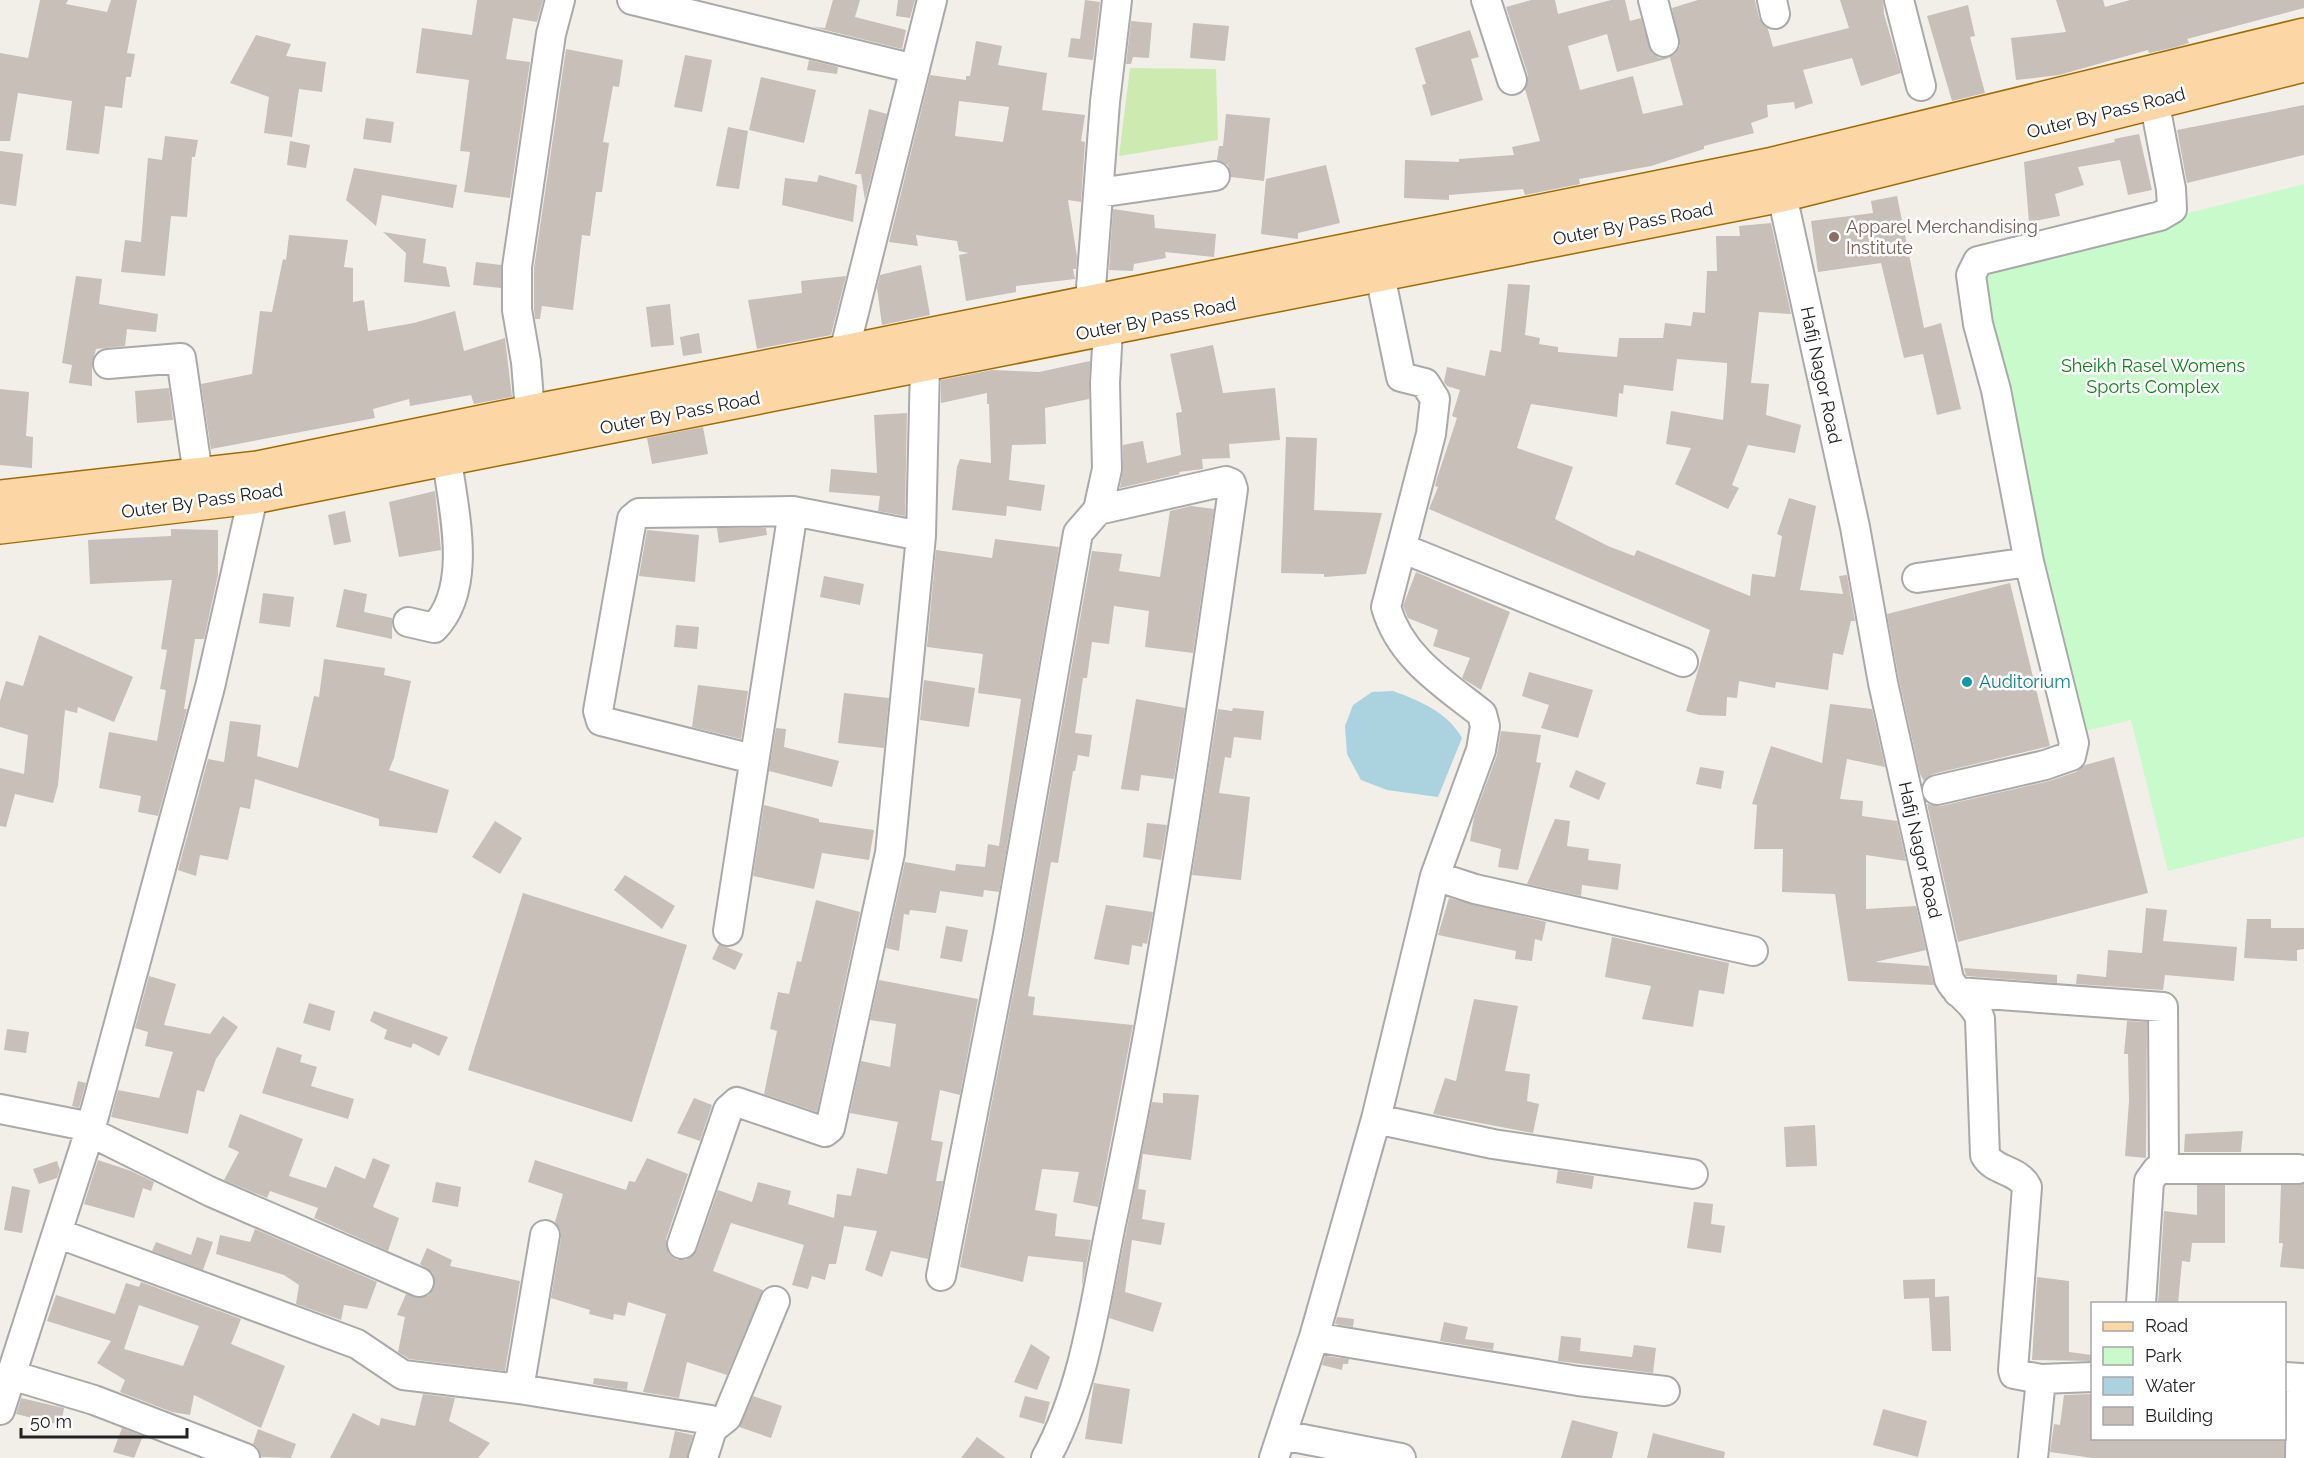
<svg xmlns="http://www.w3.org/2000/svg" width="2304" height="1458" viewBox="0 0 2304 1458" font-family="Raleway,sans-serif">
  <rect width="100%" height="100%" fill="#f2efe9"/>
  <path fill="#cdebb0" d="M1130 68 1216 69 1218 140 1119 156Z"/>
  <path fill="#c8facc" d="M2304 184V837L2168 871 2131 720 2086 731 1972 267Z"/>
  <path fill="#aad3df" d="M1393 691C1420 701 1447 712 1462 738L1438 797 1387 790 1361 780 1347 754 1345 726 1353 705 1372 692Z"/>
  <path fill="#c7bfb8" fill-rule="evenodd" d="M40 0H68L66 4 107 12 111 0H137L127 53 135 54 131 77H126L122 108 105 106 99 154 66 150 72 101 18 93 10 141H0V53L28 58Z
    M477 0H543L537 22 513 18 506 59 530 62 510 198 464 192 470 152 460 151 469 80 416 73 422 28 472 35Z
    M833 0H860L855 17 906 30 902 49 813 27 825 28Z
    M898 0H915L910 18 896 16Z
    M1085 0 1100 2 1093 60 1068 57 1071 38 1080 39Z
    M1531 0H1555L1558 14 1611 0H1625L1630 21 1641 18 1652 53 1659 58H1668L1675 54 1680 46 1672 8 1698 0H1755L1759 18 1768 29 1773 47 1849 28 1840 0H1883L1884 14 1901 73 1861 86 1852 58 1803 70 1813 103 1795 109 1794 102 1767 105 1768 117 1751 123 1754 133 1704 146V149L1651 166 1579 179 1580 184 1525 195 1523 189 1449 195V200L1404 198 1405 160 1459 162V159L1514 155 1512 147 1540 141 1525 89 1528 75 1506 7ZM1607 34 1617 72 1670 58 1683 105 1643 114 1633 76 1580 90 1568 46Z
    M2056 0H2103L2105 7 2130 0H2304V8L2187 39 2189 43 2176 47 2149 53 2148 50 2059 75 2016 80 2011 38 2066 32Z
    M1968 5 1975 36 1970 37 1985 93 1952 101 1927 16Z
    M1131 21 1152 23 1149 58 1133 57 1131 64H1126Z
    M1193 23 1229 26 1225 61 1190 58Z
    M1470 30 1479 57 1471 59 1483 100 1431 116 1422 85 1426 84 1415 48Z
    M256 35 291 44 286 56 326 62 322 92 299 89 292 137 264 133 269 97 230 83Z
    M976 41 1002 46 998 65 1047 73 1042 110 1085 115 1081 141 1085 142 1081 202 1068 200 1077 257 1076 269H1073L1075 279 1016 286V292L966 301 959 255 969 253 959 251 957 241 916 235 918 246 889 242 930 75 966 80V76H970ZM959 101 1009 107 1003 142 955 136Z
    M566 49 623 60 619 87 613 86 603 142 609 143 602 192H596L590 236 582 235 573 310 542 306 540 319H535L534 309V268Z
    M685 55 712 60 702 112 674 107Z
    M809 60 838 67 837 74 807 70Z
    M761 77 816 90 804 143 749 130Z
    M2304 105V155L2187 183 2177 130Z
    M869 109 887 114 865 200 861 174H855Z
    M1226 114 1270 118 1264 181 1231 177 1228 165 1217 160 1219 146H1223Z
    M366 118 394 122 391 143 363 139Z
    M728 127 748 131 739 189 716 186Z
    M2139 134 2152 190 2128 195 2120 160 2078 167 2084 185 2055 194 2060 216 2029 222 2024 162 2115 142 2114 139Z
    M165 136 198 140 195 157H192L187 217 171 216 165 276 121 272 125 240 141 242 148 158 162 160Z
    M290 141 310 145 306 168 287 165Z
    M0 151 23 154 16 206 0 204Z
    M1326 165 1340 223 1298 233V239L1261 234 1266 179Z
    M354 168 457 185 453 208 382 195 376 226 346 200Z
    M819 175 857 185 853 222 782 205 785 178 817 182Z
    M1897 196 1924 328 1941 323 1961 409 1937 415 1923 354 1904 358 1881 263 1818 272 1811 221 1873 213 1871 201Z
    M1113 209 1154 215 1155 228 1216 234 1214 257 1165 252 1166 258 1134 264 1133 271 1109 270Z
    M1771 223 1791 314 1759 312 1751 383 1769 384 1766 415 1801 425 1795 453 1748 445 1732 485 1739 488 1728 509 1675 484 1691 448 1666 444 1671 411 1723 420 1727 371V363L1677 359 1673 391 1624 385 1623 394 1619 393 1617 417 1531 404 1517 448 1573 467 1555 519 1608 546 1634 556 1637 550 1750 596 1752 574 1775 577 1782 536 1777 534 1789 498 1816 506 1800 590 1843 594 1839 576 1847 575 1855 621H1851L1843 655 1833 653 1828 690 1776 682 1775 688 1739 681 1737 698 1727 697 1726 716 1699 715 1686 711 1710 630 1429 509 1438 487 1435 486 1437 478 1457 418 1452 416 1460 390 1447 386 1444 382 1447 367 1485 376 1490 350 1501 352 1508 284 1530 285 1525 335 1540 338 1539 344 1558 347V352L1617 357 1619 338H1663L1665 323 1691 326 1693 312 1705 313 1707 271H1717L1716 236H1740L1739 226Z
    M383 232 426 239 423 263 446 267 450 287 404 282 406 253Z
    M289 235 348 240 344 267 353 268V302L364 300 368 331 414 323 455 311 464 351 505 338 512 397 474 404 471 395 410 406 409 399 373 409 375 418 211 449 201 384 252 374 260 311 272 312 283 259 286 260Z
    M476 262 501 265V288L473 285Z
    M921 265 930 315 882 325 877 288 880 275Z
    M76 276 102 279 99 304 158 314 156 332 127 329 125 346 96 349 92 365V386L69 383 72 365 62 363Z
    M846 276 831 335 757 349 748 300 802 293 801 281Z
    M670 304 674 345 651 347 646 307Z
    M699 333 702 353 683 356 680 337Z
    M1213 345 1223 393 1275 388 1280 440 1229 444 1230 458 1202 459 1203 469 1179 472 1180 474 1120 488 1123 469V445L1143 441 1147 463 1181 455 1176 413 1182 412 1170 354Z
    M1090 361 1089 399 1045 408 1046 444 1012 445 1009 480 1045 485 1041 511 1007 506 1006 516 952 510 957 467 960 459 991 463 989 404H987V393L941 403V380L992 370 1039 372Z
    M169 388 173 420 137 423 135 391Z
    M0 389 29 392 26 436 33 437 32 468 0 465Z
    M907 413 905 516 878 511 880 496 829 492 831 469 877 473 874 415Z
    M703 427 708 454 652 464 647 438Z
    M1286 437 1317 438 1314 510 1382 513 1366 574 1324 577V574L1281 573Z
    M435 491 441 550 399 557 389 502Z
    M1191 506 1214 509 1193 653 1145 647 1149 611 1114 606 1109 644 1092 642 1087 678H1083L1075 733 1092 735 1089 757 1078 755 1075 771H1073L1058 863 1051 862 1028 996 1035 997 1033 1015 1133 1025 1098 1207 1073 1202 1079 1172 1042 1169 1035 1210 1057 1214 1055 1236 1091 1240 1082 1287 1083 1262 1028 1256 1023 1282 960 1267 1024 937 1092 551 1122 554 1119 571 1160 577 1170 511Z
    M345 511 351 542 334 545 328 515Z
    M717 528H766L767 535 719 543Z
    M171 529 218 530V575L204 639H195L184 709H187L158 816 138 812 141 796 99 788 109 732 157 741 166 690 160 689 167 650 161 649 172 580 90 584 88 540 171 536Z
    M647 530 699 535 695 582 639 576Z
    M995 539 1059 547 999 892 984 890 983 897 940 891 936 913 910 910 909 915 904 914 899 951 886 948 905 862 955 871 956 864 985 867 988 844 999 846 1021 699 978 693 983 654 927 647 936 550 992 558Z
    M1416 572 1510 612 1481 690 1462 678 1470 658 1433 646 1438 630 1408 618 1403 606Z
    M824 576 864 584 860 605 820 597Z
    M2010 583 2050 746 1933 774 1924 781 1920 774 1899 680 1887 614Z
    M344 589 367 594 364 612 392 618V639L336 627Z
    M263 593 294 597 290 627 259 623Z
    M676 625 699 627 697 649 674 647Z
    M39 635 133 677 114 722 78 707 77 713 65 710 58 785 53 803 15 794 6 827 0 826V768L24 774 28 735 0 727V701L6 681 23 686Z
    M324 659 385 668 384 675 411 681 394 758 389 770 449 790 437 833 379 826V819L255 779 250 809 240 807 228 860 200 855 196 876 178 870 208 759 224 762 230 721 261 725 257 756 298 768 314 696 319 697Z
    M1529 672 1593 690 1578 738 1541 728 1549 705 1522 696Z
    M924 680 975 688 969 727 920 720Z
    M698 685 748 691 741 739 692 727Z
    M844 693 889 698 884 748 838 743Z
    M1136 699 1185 708 1174 779 1141 775 1139 791 1121 789Z
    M1830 704 1872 709 1885 767 1847 759 1840 799 1863 801 1862 816 1897 821 1906 861 1866 855V909L1916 906 1926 950 1875 962 1929 966 1934 985 1848 981 1835 894 1782 892 1783 849H1754L1757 805 1752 804 1771 746 1822 763Z
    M1233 708 1264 711 1261 740 1234 737 1231 758 1225 757 1219 793 1250 797 1241 880 1192 875 1218 709 1232 711Z
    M776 728 786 729 784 747 839 761 832 787 769 771Z
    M1501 731 1541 735 1536 762 1541 763 1518 870 1498 867 1501 849 1470 841 1474 817 1497 755Z
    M2114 757 2148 893 1958 942 1927 804 1941 806 2049 781 2076 772 2085 765Z
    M1700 767 1724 771 1721 789 1696 784Z
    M1576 770 1606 783 1599 800 1569 787Z
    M764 805 819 819V822L874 830 869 860 822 853 814 889 753 876Z
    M1555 819 1570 821 1567 846 1589 849 1588 860 1621 864 1618 890 1582 885 1581 896 1527 884Z
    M495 821 522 838 500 874 472 857Z
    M1147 823 1167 825 1161 860 1143 857Z
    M625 875 675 906 662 929 614 890Z
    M523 893 687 945 632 1122 468 1070Z
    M1449 898 1546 922 1542 941 1535 939 1532 961 1515 959 1516 951 1438 935Z
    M816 900 860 912 817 1112 764 1094 777 1031 770 1029 778 992 789 994 797 961 801 962Z
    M1106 905 1153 912 1147 944 1143 943 1142 947 1132 945 1129 965 1094 959Z
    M2146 908 2167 910 2163 941 2237 947 2234 981 2165 975 2163 990 2076 984 2077 974 2106 977 2108 950 2142 953Z
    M2247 919H2271V928H2304V949L2297 950V961L2244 958Z
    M946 926 968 930 962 962 940 958Z
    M1612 937 1729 963 1724 994 1699 990 1693 1027 1642 1019 1651 986 1605 977Z
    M719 944 743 954 735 970 712 959Z
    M1964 968 2057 975V983L1966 976Z
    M149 976 176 984 164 1025 210 1034 223 1016 238 1027 216 1059 204 1092 197 1090 188 1134 111 1117 118 1090 159 1098 173 1052 145 1046 148 1032 135 1028Z
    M879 980 978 999 960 1095 940 1090 931 1140 943 1142 936 1181H943L928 1259 891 1251 882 1277 865 1270 877 1231 844 1226 836 1264H829L825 1280 812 1276 808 1289 792 1285 804 1245 731 1223 713 1271 763 1290 727 1375 687 1362 679 1398 643 1392 666 1314 628 1302 625 1316 614 1314 613 1320 589 1314 590 1310 551 1298 561 1238 560 1229 555 1222 563 1194 528 1182 535 1160 626 1190 629 1181 635 1182 647 1158 688 1174 666 1239 669 1254 677 1260H686L697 1250 718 1190 752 1202 758 1182 791 1191 788 1204 834 1218 837 1194 851 1196 857 1168 887 1174 898 1122 850 1113 861 1061 890 1067 896 1024 870 1020Z
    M1474 999 1518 1006 1505 1071 1530 1074 1527 1101 1539 1104 1533 1133 1433 1114 1445 1078 1456 1081Z
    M309 1003 335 1011 330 1031 303 1023Z
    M374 1011 448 1037 439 1056 413 1043 411 1048 384 1039 387 1030 370 1021Z
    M2127 1021 2147 1022 2146 1158 2125 1156 2129 1101 2128 1054H2124Z
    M7 1029 29 1032 26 1053 4 1050Z
    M277 1047 302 1055 300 1062 317 1067 311 1086 354 1099 348 1119 262 1093Z
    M78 1081 86 1083 79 1108 72 1106Z
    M1163 1093 1199 1095 1191 1160 1143 1154 1138 1189 1146 1190 1142 1219 1165 1223 1161 1245 1132 1240 1125 1292 1162 1303 1153 1332 1109 1318 1152 1102 1163 1103Z
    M694 1098 712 1105 700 1141 677 1133Z
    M240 1114 303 1139 289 1176 326 1188 335 1166 365 1179 373 1158 390 1165 373 1207 399 1218 388 1251 314 1218 318 1208 270 1191 267 1198 224 1180 239 1152 228 1147Z
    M1815 1125 1817 1166 1786 1167 1784 1127Z
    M2243 1131 2241 1152H2184L2185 1134Z
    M98 1160 131 1171 154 1182 151 1191 143 1188 134 1218 84 1204Z
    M57 1161 60 1170 57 1178 39 1184 33 1169Z
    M1558 1170 1594 1176 1592 1189 1556 1183Z
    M436 1182 461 1187 458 1207 432 1202Z
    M2304 1184V1269L2280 1267 2283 1243H2279L2281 1185Z
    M2197 1185H2225V1243H2192L2190 1262 2182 1261 2178 1304H2158L2164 1211 2197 1215Z
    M12 1186 30 1190 22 1233 4 1230Z
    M1694 1202 1713 1204 1711 1224 1725 1226 1721 1253 1687 1248Z
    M255 1229 377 1282 367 1309 344 1305 341 1320 296 1304 299 1285 284 1275 216 1254 220 1235 250 1242Z
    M197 1237 213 1242 203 1270 152 1251 156 1242 191 1255Z
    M427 1248 452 1260 450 1266 520 1281 505 1371 409 1359 398 1352 405 1317 397 1315 406 1294 421 1298 429 1295 434 1288 433 1273 420 1264Z
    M2037 1277 2069 1281V1352L2092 1355V1361L2032 1360Z
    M1935 1279V1297L1949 1296 1951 1351H1932L1929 1298 1904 1299 1903 1280Z
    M141 1282 241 1319 231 1344 285 1366 261 1428 194 1395 190 1415 172 1412 120 1392 125 1380 97 1363 111 1341 47 1321 56 1295 115 1314 126 1283 139 1287ZM139 1305 199 1326 183 1366 124 1349Z
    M1337 1317 1354 1319 1353 1327 1335 1324Z
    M1444 1322 1468 1327 1465 1339 1494 1343 1493 1350 1440 1341Z
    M1561 1336 1581 1338 1580 1351 1632 1357 1634 1345 1656 1348 1653 1373 1558 1361Z
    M1031 1344 1050 1357 1037 1390 1014 1382Z
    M1325 1356 1349 1359 1348 1364H1343L1342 1370 1322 1365Z
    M594 1378 628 1382 627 1390 593 1384Z
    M1094 1383 1130 1389 1122 1444 1085 1439Z
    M423 1394 455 1398 449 1421 490 1443 478 1458H330L353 1413 379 1426 381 1418 415 1426Z
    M2092 1394V1438H2284V1458H2093L2050 1452 2054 1424 2060 1425 2064 1395Z
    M753 1396 782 1406 771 1438 739 1427Z
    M1025 1396 1050 1402 1044 1424 1019 1417Z
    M21 1398 64 1408 61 1425 16 1414Z
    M1883 1409 1927 1421 1918 1457 1873 1445Z
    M1572 1420 1618 1432 1612 1458H1561Z
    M122 1428 143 1436 134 1458 113 1452Z
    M258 1429 296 1444 291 1458 261 1457 258 1448 253 1444Z
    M675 1431 693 1435 687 1458H669Z
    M1653 1433 1725 1452 1724 1458H1647Z
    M977 1437 1006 1458H961Z"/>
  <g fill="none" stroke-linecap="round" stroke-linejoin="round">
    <defs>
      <path id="minor" d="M632 0 915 69
        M1486 0 1512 80
        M1653 0 1664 42
        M1772 0 1775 14
        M1899 0 1921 86
        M1098 193 1215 176
        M1782 195 1855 527 1883 683 1949 979C1956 995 1975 1001 1980 1019L1985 1155C1994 1172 2018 1169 2027 1187L2013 1370 2014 1374 2041 1379 2033 1458
        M1090 301 1105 102 1117 0
        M844 352 932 0
        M108 364 181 358 198 475
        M530 412 526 362 517 310V267L551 34 560 0
        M1404 549 1683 662
        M1917 578 2029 562
        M408 622 434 628C474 587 453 509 447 459
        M753 759 601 721 598 711 632 519 639 513 793 511 921 536
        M1937 790 2045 765 2071 756 2074 743 2029 562 1996 390 1978 324 1971 275 1978 261 2160 216 2172 209 2171 189 2154 100
        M1435 876 1475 889 1753 951
        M728 931 793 511
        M1958 992 2163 1007 2164 1169 2157 1170 2149 1181 2141 1304
        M0 1109 91 1127 210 687 253 497
        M1376 1119 1493 1144 1693 1174
        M90 1132 211 1192 419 1282
        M2164 1169H2298
        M57 1233 357 1344 403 1375 519 1389 711 1420 712 1429 703 1458
        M682 1244 728 1110 737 1102 825 1132 830 1128 890 853 921 536 925 365
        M941 1276 1008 934 1078 533 1098 510 1107 469 1105 383 1108 329
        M1314 1337 1578 1381 1665 1391
        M11 1375 94 1400 245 1458
        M2284 1377 2301 1378 2300 1458
        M2041 1379 2092 1377
        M519 1389 545 1235
        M0 1410 91 1127
        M712 1429 727 1417 775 1301
        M1282 1435 1401 1458
        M1046 1458C1087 1384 1096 1292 1114 1210 1164 971 1199 730 1233 489L1231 483 1226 481 1098 510
        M1274 1458 1314 1337 1376 1119 1435 876 1481 750 1485 726 1482 714C1444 684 1400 657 1386 607L1431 434 1435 399 1425 383 1401 377 1380 275"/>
      <path id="major" d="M0 497 258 468 530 412 844 352 1769 165 2304 35
        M0 527 253 497 1782 195 2304 65"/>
    </defs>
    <use href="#minor" stroke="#a9a9a9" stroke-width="32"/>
    <use href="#major" stroke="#a06b00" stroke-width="36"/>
    <use href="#minor" stroke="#fff" stroke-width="28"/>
    <use href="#major" stroke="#fcd6a4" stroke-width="33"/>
  </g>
  <circle fill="#8d6e63" stroke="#fff" stroke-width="2" cx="1834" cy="237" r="6"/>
  <circle fill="#0f9aa8" stroke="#fff" stroke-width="2" cx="1967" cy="682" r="6"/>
  <g text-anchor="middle" stroke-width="5" stroke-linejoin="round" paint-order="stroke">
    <g font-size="18" fill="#222" stroke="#fff">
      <text transform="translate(2106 113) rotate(-14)" y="6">Outer By Pass Road</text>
      <text transform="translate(1633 224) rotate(-11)" y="6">Outer By Pass Road</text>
      <text transform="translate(1156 319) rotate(-11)" y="6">Outer By Pass Road</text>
      <text transform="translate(1821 375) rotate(78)" y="6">Hafij Nagor Road</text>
      <text transform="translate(680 413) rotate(-11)" y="6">Outer By Pass Road</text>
      <text transform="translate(202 501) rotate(-8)" y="6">Outer By Pass Road</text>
      <text transform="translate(1920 850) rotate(77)" y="6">Hafij Nagor Road</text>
    </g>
    <g font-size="18" fill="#785e54" stroke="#fff" text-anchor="start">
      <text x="1846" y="233">Apparel Merchandising<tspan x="1846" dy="21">Institute</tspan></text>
    </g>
    <g font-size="18" fill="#0c8416" stroke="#fff">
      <text x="2153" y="372">Sheikh Rasel Womens<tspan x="2153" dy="21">Sports Complex</tspan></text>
    </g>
    <g font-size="18" fill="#0d838f" stroke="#fff" text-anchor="start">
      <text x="1979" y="688">Auditorium</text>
    </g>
  </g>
  <rect x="2091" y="1302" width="195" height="138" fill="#ffffff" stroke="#a7a7a7" stroke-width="1.5"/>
  <rect x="2103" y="1322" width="30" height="9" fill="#fcd6a4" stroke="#a7a7a7" stroke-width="1.5"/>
  <text x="2145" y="1332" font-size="18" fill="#222222">Road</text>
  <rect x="2103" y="1347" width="30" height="18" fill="#c8facc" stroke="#a7a7a7" stroke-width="1.5"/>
  <text x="2145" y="1362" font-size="18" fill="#222222">Park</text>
  <rect x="2103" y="1377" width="30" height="18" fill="#aad3df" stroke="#a7a7a7" stroke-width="1.5"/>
  <text x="2145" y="1392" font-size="18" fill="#222222">Water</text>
  <rect x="2103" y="1407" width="30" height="18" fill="#c7bfb8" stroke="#a7a7a7" stroke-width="1.5"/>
  <text x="2145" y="1422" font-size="18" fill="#222222">Building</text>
  <path d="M21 1428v9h166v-9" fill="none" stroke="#222222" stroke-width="3"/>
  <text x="30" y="1428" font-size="18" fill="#222222" stroke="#ffffff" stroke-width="4.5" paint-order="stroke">50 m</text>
</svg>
